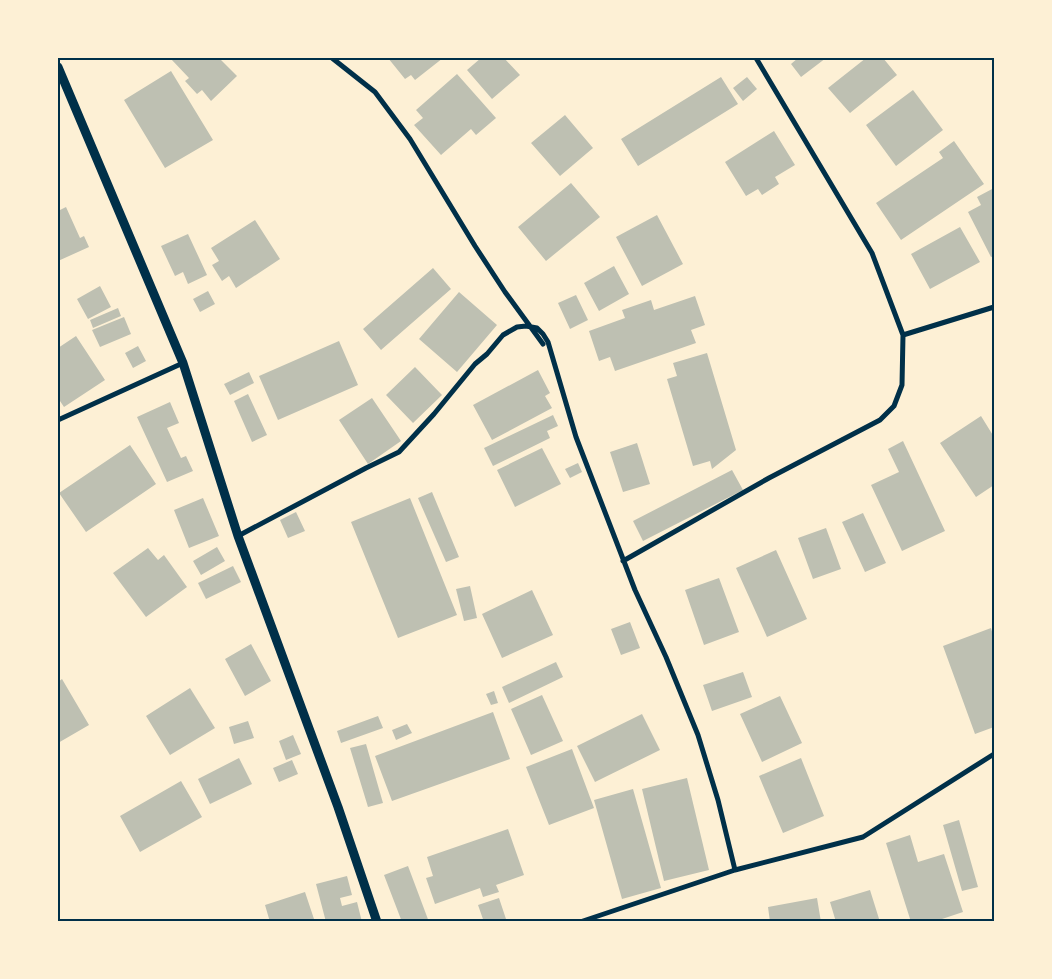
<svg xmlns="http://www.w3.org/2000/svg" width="1052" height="979" viewBox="0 0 1052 979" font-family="'Golos Text',sans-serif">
  <rect width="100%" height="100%" fill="#fdf0d5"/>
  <path fill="#bec0b2" d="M172 58H219L237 76 211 101 202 90 197 94 185 81 189 78 171 59Z
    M388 58H443L415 80 411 75 405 79Z
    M481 58H504L520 75 492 99 467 70Z
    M798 58H826L801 77 791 64Z
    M866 58H883L897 75 850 113 828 88Z
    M171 71 213 140 165 168 124 100Z
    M457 74 496 118 476 135 471 129 441 155 414 125 423 118 416 110Z
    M721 77 738 104 638 166 621 139Z
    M747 77 757 89 743 101 733 88Z
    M913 90 943 130 896 166 866 125Z
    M565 115 593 148 560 176 531 143Z
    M774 131 795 165 775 177 779 184 762 195 758 189 746 196 725 162Z
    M954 141 984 184 901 240 876 203 943 158 939 152Z
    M571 183 600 217 546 261 518 227Z
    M994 188V256L991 257 968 212 981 205 977 197Z
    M66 207 80 238 84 236 89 247 58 261V211Z
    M657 215 683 264 642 286 616 237Z
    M255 220 280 259 236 288 229 276 222 281 212 265 219 261 211 248Z
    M960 227 980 262 930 289 911 254Z
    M188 234 207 275 188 284 183 272 175 276 161 246Z
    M614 266 629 294 599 311 584 283Z
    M433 268 451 289 381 350 363 329Z
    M100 286 111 307 88 319 77 299Z
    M208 291 215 304 200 312 193 299Z
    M459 292 497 325 457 372 419 339Z
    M576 295 588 320 570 329 558 303Z
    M695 296 705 325 691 330 696 343 615 371 610 357 599 361 589 331 625 318 622 310 651 300 654 310Z
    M118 308 121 316 93 328 90 320Z
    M124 317 131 334 100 347 92 330Z
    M76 336 105 380 64 407 58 398V348Z
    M339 341 358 385 278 420 259 376Z
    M138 346 146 361 133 368 125 353Z
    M707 353 736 450 712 469 710 461 693 466 667 379 677 376 673 363Z
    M415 367 442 395 413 423 386 395Z
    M538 370 550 393 545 396 552 408 492 440 473 405Z
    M249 372 254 383 230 395 224 384Z
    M248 394 267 435 252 442 234 401Z
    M372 398 401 441 368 464 339 420Z
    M170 402 179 423 167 428 181 458 186 456 193 471 167 482 137 417Z
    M553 415 558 426 547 431 550 438 493 466 484 448Z
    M981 416 994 437V485L976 497 940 443Z
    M903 441 945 531 902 551 871 485 899 472 888 449Z
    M637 443 650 484 623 492 610 452Z
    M130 445 156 484 86 532 59 493Z
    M542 448 561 484 515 507 497 470Z
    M578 463 582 472 570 478 565 469Z
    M732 470 743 490 643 541 633 521Z
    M432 492 459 557 446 562 418 498Z
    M203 498 219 536 189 548 174 510Z
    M410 498 457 615 398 638 351 522Z
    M296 512 305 531 288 538 280 520Z
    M863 513 886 563 865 572 842 522Z
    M826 528 841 569 813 579 798 538Z
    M217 547 225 561 201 575 193 561Z
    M148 548 158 560 164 555 187 587 146 617 113 573Z
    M776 550 807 619 767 637 736 568Z
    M233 566 241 582 206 599 198 583Z
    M719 578 739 632 704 645 685 590Z
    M470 586 477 618 464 621 456 589Z
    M532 590 553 635 502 658 482 614Z
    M630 622 640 648 621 655 611 629Z
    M991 628 994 639V727L975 734 943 646Z
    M251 644 271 681 245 696 225 659Z
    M556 662 563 677 509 703 502 687Z
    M743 672 752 697 712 711 703 685Z
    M62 679 89 725 58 743V682Z
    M190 688 215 728 170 755 146 716Z
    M494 691 498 703 491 705 486 694Z
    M542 695 563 741 531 755 511 709Z
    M780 696 802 743 762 762 740 714Z
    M493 712 510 759 392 801 375 756Z
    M642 714 660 750 595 782 577 746Z
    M378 716 383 728 341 743 337 731Z
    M248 721 254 738 234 744 229 727Z
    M407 724 412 733 396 740 392 730Z
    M293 735 301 754 286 760 279 741Z
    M366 744 383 803 368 807 350 748Z
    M572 749 594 808 549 825 526 767Z
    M239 758 252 784 210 804 198 779Z
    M801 758 824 816 783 833 759 776Z
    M292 760 298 774 279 782 273 768Z
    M687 778 709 870 664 881 642 789Z
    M181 781 202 817 140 852 120 816Z
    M633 789 661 888 622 899 594 800Z
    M959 820 978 887 962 891 943 825Z
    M508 829 524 875 496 885 499 892 483 897 480 888 435 904 426 878 433 876 427 857Z
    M910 835 918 862 944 854 963 912 933 922H911L886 843Z
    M408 866 429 922H402L384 875Z
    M347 876 352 895 340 898 342 906 357 902 362 922H326L316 884Z
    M870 890 880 922H836L830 902Z
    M305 892 315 922H270L265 905Z
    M499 898 507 922H484L478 905Z
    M817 898 821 922H770L768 907Z"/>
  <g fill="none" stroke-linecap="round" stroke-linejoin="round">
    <path stroke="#003049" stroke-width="5" d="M332 58 375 92 410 139 475 246 505 292 543 344
      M903 335 994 307
      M58 420 183 363
      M238 536 366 468 399 452 434 414 475 364 487 354 503 335 517 327 526 326 537 328 543 334 548 342 576 437 635 590 666 657 698 735 718 800 735 870
      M623 561 769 478 880 420 894 406 902 385 903 335 872 253 756 58
      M580 922 735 870 863 837 994 754"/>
    <path stroke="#003049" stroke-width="9" d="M58 67 183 363 238 536 338 807 377 922"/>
  </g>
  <rect width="1052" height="979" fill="none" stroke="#fdf0d5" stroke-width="118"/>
  <rect x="59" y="59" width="934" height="861" fill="none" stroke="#003049" stroke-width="2"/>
</svg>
